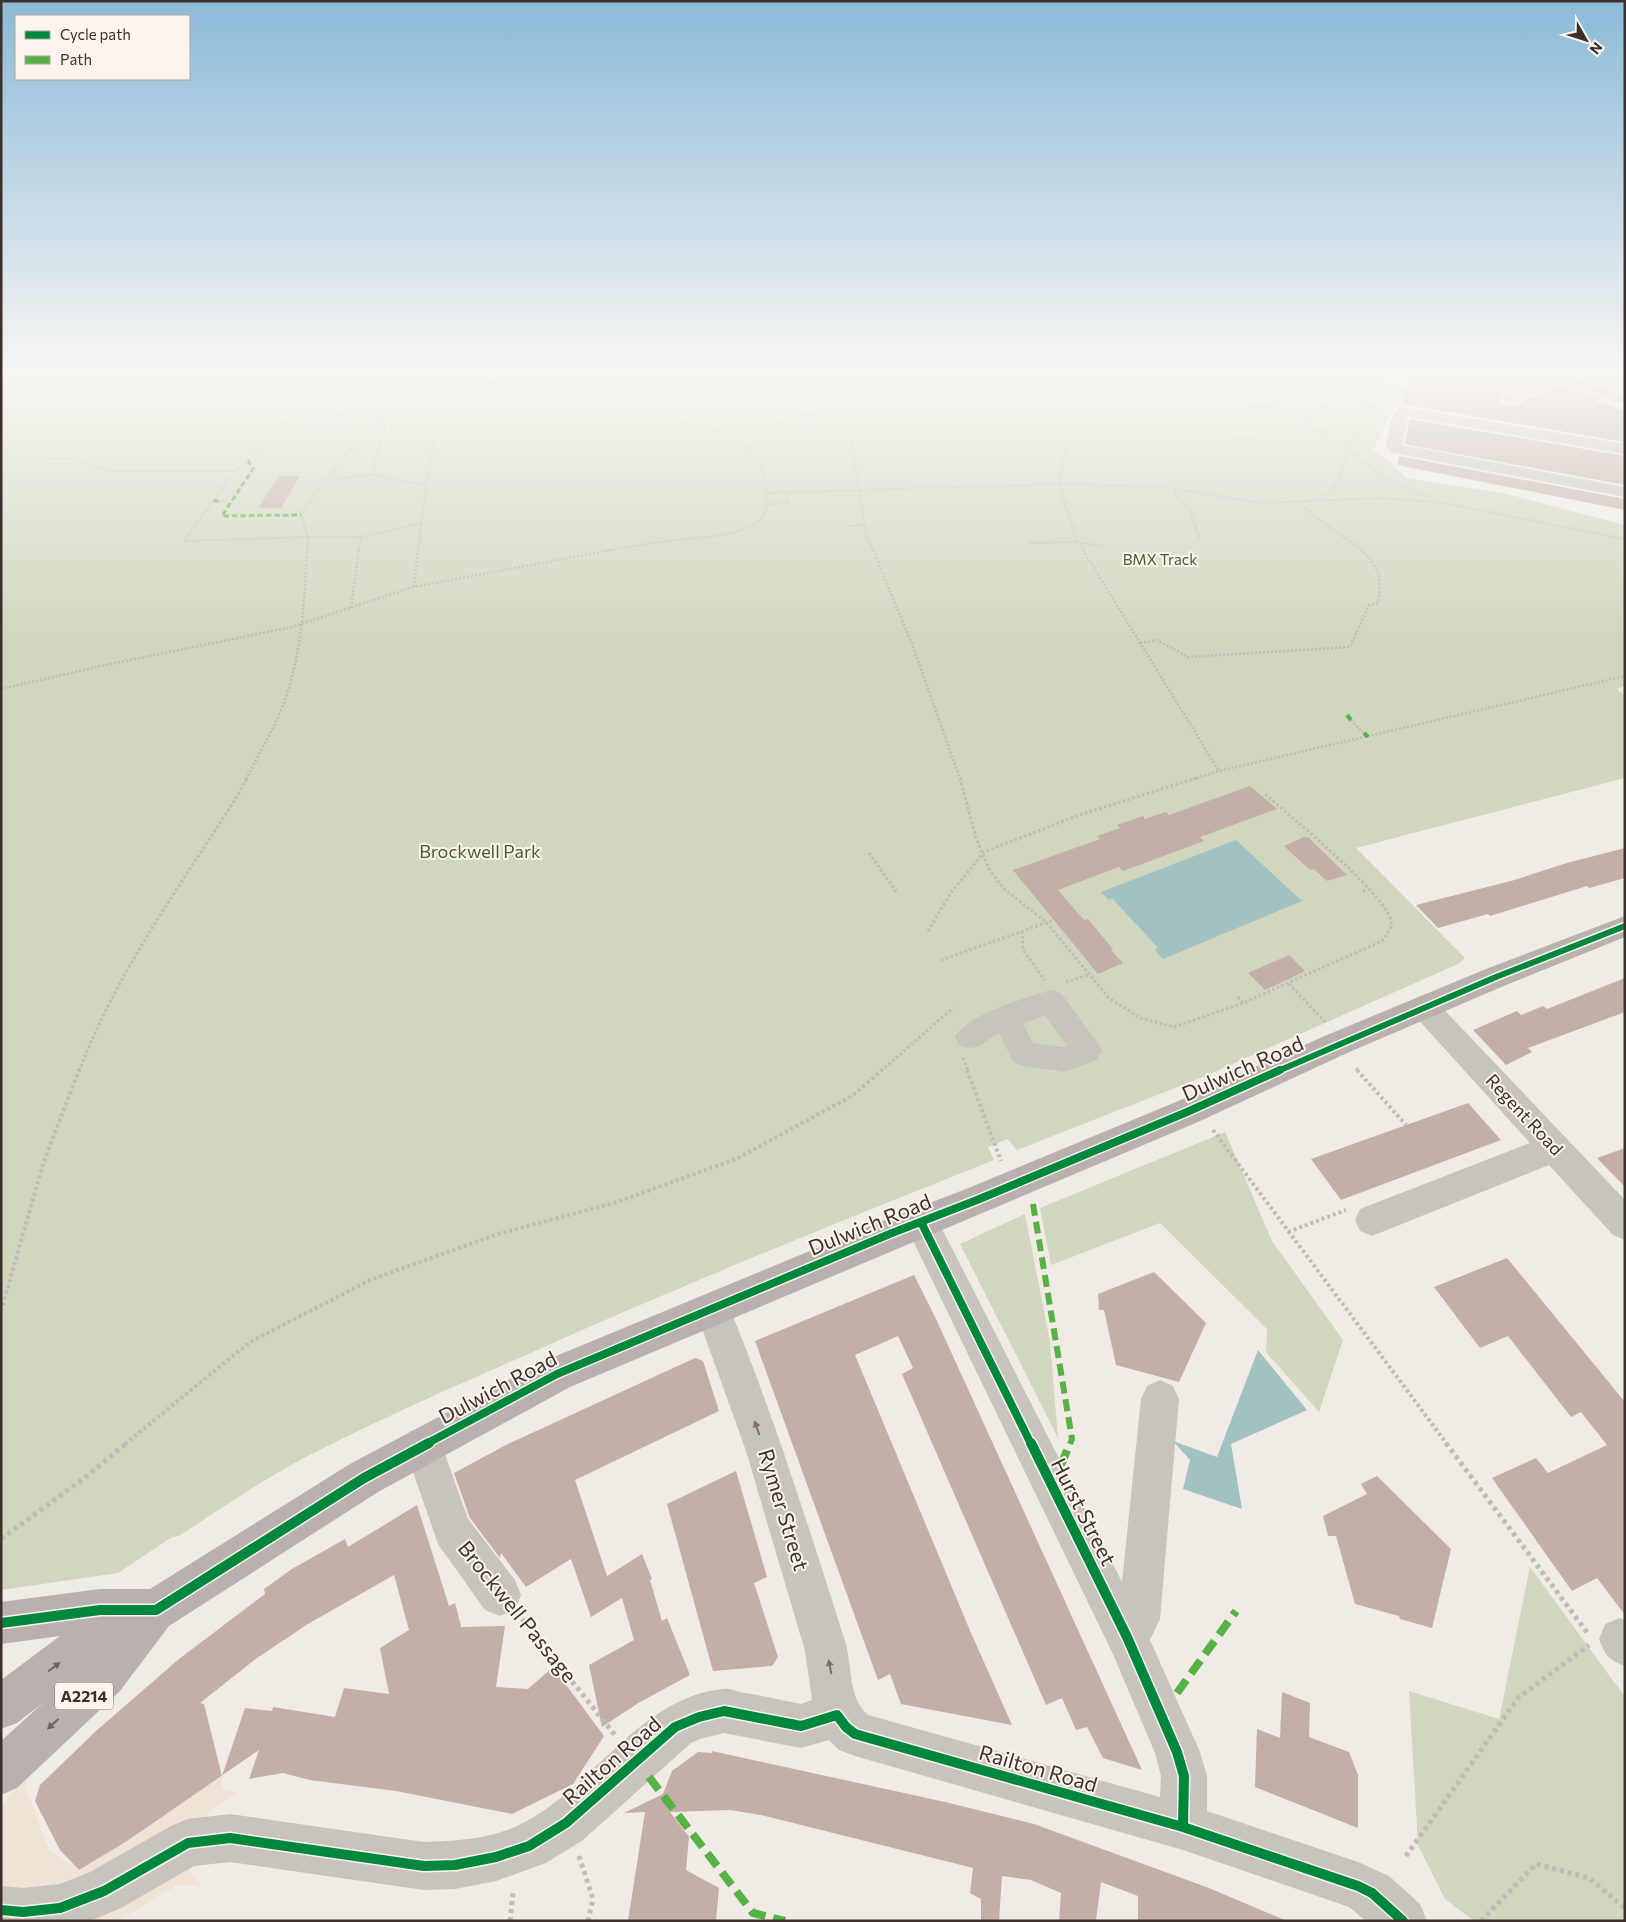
<svg xmlns="http://www.w3.org/2000/svg" width="1626" height="1922" viewBox="0 0 1626 1922" font-family="Commissioner,sans-serif">
  <rect width="100%" height="100%" fill="#f0ebe5"/>
  <path fill="#d1d6bf" d="M1 373H1346L1411 389 1398 405H1395L1373 450 1390 462 1407 478 1503 493 1625 525V686L1616 689 1625 695V778L1356 848 1465 958 1458 964 1203 1077 1017 1150 1007 1139 988 1147 994 1160C843 1220 692 1281 544 1347 462 1383 380 1418 302 1459 259 1482 219 1510 179 1536L172 1537 118 1573 1 1590Z
    M1225 1132 1272 1241 1343 1340 1319 1412 1266 1352 1267 1329 1160 1223 1051 1265 1040 1208Z
    M1025 1214 1050 1342 1058 1438 960 1244Z
    M1530 1567 1625 1697V1921H1474L1445 1899 1418 1845 1409 1691 1499 1719Z"/>
  <path fill="#eee3d5" d="M222 1776V1789L238 1793 212 1809 197 1825 187 1860 191 1874 202 1886 177 1885 118 1921H1V1806L27 1778 25 1787 49 1850 79 1870 127 1841Z"/>
  <path fill="#a1c2c1" d="M1236 840 1302 901 1163 959 1155 950 1158 948 1112 898 1109 900 1101 892Z
    M1258 1350 1307 1410 1231 1444 1242 1509 1183 1489 1190 1460 1173 1441 1217 1457Z"/>
  <path fill="#c3afa7" fill-rule="evenodd" d="M1411 373H1537L1542 378 1503 395 1500 399 1502 404 1515 405 1559 384 1602 398 1596 401 1625 411V442L1402 404Z
    M1565 373H1615L1625 376V388L1618 391Z
    M1410 419 1625 456V485L1404 444Z
    M1399 456 1625 499V510L1397 465Z
    M279 476H300L281 508H258Z
    M1250 786 1277 809 1200 837 1204 841 1123 871 1119 867 1058 890 1084 920 1088 919 1113 949 1111 950 1123 963 1098 974 1013 870 1100 839 1097 836 1120 828 1117 825 1143 816 1145 819 1166 812 1169 815Z
    M1304 837H1308L1347 875 1327 881 1314 869 1310 870 1284 846Z
    M1625 848V878L1589 888 1587 886 1490 916 1488 914 1438 928 1416 905 1511 881 1567 863Z
    M1289 955 1305 971 1265 990 1248 973Z
    M1625 978V1012L1528 1048 1532 1052 1506 1065 1473 1030 1517 1011 1521 1015 1543 1006 1547 1009Z
    M1468 1103 1501 1140 1341 1200 1311 1159Z
    M1625 1148V1187L1597 1158Z
    M1507 1258 1625 1402V1615L1597 1578 1572 1591 1492 1478 1536 1458 1548 1473 1607 1445 1581 1412 1571 1417 1508 1336 1480 1348 1434 1287Z
    M1154 1272 1206 1323 1179 1382 1116 1365 1104 1310H1099L1098 1294Z
    M914 1275 936 1319 1142 1770 1103 1758 1087 1727 1076 1730 1062 1698 1046 1705 902 1374 913 1368 898 1336 855 1355 971 1633 1012 1725 901 1704 890 1674 878 1680 755 1341Z
    M695 1358 703 1361 719 1411 575 1480 607 1576 642 1554 652 1579 650 1580 662 1621 667 1618 690 1675 640 1702 602 1727 589 1665 634 1640 622 1598 591 1617 571 1559 526 1587 501 1553 500 1558 470 1518 454 1473 506 1445Z
    M736 1471 767 1577 754 1583 778 1657 772 1666 713 1671 667 1504Z
    M1377 1476 1451 1549 1432 1628 1400 1619 1399 1616 1355 1604 1336 1536H1328L1323 1516 1367 1494 1361 1484Z
    M417 1505 449 1606 455 1603 461 1626 460 1627 505 1626 496 1687 528 1689 553 1667 604 1736 573 1784 512 1814 396 1791 310 1780 283 1773 249 1779 259 1750 127 1841 79 1870 60 1850 35 1801 40 1785 96 1731 179 1659 265 1594 264 1589 292 1569 345 1539 348 1547ZM394 1575 409 1630 380 1648 389 1694 344 1688 335 1717 273 1707 272 1711 245 1708 222 1776 204 1704 200 1703 257 1658 308 1624Z
    M1282 1692 1310 1703 1309 1737 1349 1752 1358 1775V1828L1255 1787 1257 1729 1280 1738Z
    M712 1751 945 1802 1034 1824 1209 1888 1287 1921H1138V1896L1101 1882 1096 1921H1059L1061 1893 1031 1880 1002 1876 999 1921H981V1899L970 1893 973 1868 761 1815 730 1810 670 1812 689 1837 686 1870 719 1888 716 1921H628L645 1812 624 1813 663 1794 672 1771 698 1752 712 1753Z"/>
  <g fill="none" stroke-linecap="round" stroke-linejoin="round">
    <path stroke="#c2bbb6" stroke-width="2" stroke-dasharray="1 1" stroke-linecap="butt" d="M673 373 666 397 773 402 785 377 728 373
      M680 373 741 399
      M845 373 839 408 851 436 866 534 873 551
      M1073 373 1171 391C1181 403 1189 415 1203 424 1241 449 1309 442 1353 440
      M1261 373 1377 405 1376 407
      M1453 373 1498 388
      M1277 378 1271 382 1280 389 1277 397
      M1229 381 1240 383 1252 373
      M672 383 716 373 738 385
      M676 383 707 385
      M673 384 704 397 735 390
      M745 384 752 386V389L743 391 735 389 737 385Z
      M713 386 735 387
      M752 386 784 378
      M767 389 782 390
      M749 391 772 401
      M1175 395 1206 397 1246 407H1275
      M671 396 747 375
      M742 397 759 395 767 389 762 382 747 378
      M1376 407 1348 449 1385 478 1438 501
      M1325 408 1306 401 1277 397 1273 403C1280 411 1310 422 1320 417 1323 415 1325 409 1326 406L1376 407
      M792 413 817 414 813 430
      M339 415 384 400 444 390 576 373
      M1304 416 1307 426 1332 441
      M1319 417 1334 425 1331 430 1319 432
      M798 429 803 413
      M806 429 810 414
      M718 430C738 424 780 432 792 413 796 408 797 401 799 395H792L801 378 818 379
      M1 460 27 458 71 459 112 471H234
      M372 474 386 420
      M324 481 371 425 383 421
      M1175 489 1176 497 1189 507 1200 540
      M767 493 1059 484 1156 486 1260 503 1379 498 1444 503 1625 539
      M1318 500C1342 488 1339 471 1348 449
      M219 501H226
      M1299 502 1317 518 1363 551
      M766 505 788 503 787 497 790 493
      M422 523 361 537H308L301 514 324 481 372 474 426 486
      M849 526 865 525
      M1029 543 1078 542
      M1080 543 1103 546
      M307 551 308 537 184 541 235 471 247 461 274 426 308 417 335 416 386 420
      M359 551 361 537
      M418 551 426 486 444 390
      M605 551C628 547 652 543 676 540 699 537 742 537 760 520 768 512 767 498 766 488 759 407 655 439 643 395 641 390 644 379 645 373
      M1084 551 1076 538 1059 484 1079 386 1085 376 1091 373"/>
    <path stroke="#c2bbb6" stroke-width="2.5" stroke-dasharray="2 2" stroke-linecap="butt" d="M873 550 912 644 960 779
      M1083 550 1219 771
      M414 587 418 550
      M351 608 359 550
      M1140 643 1157 640 1188 657 1350 647 1369 605 1378 603C1382 578 1380 568 1361 550
      M1 689 110 664 292 627 413 587 612 550
      M1351 720 1364 733
      M246 779C258 756 272 732 282 708 302 657 304 603 307 550
      M1193 779 1219 771 1625 676"/>
    <path stroke="#c2bbb6" stroke-width="3" stroke-dasharray="2.5 2.5" stroke-linecap="butt" d="M960 778 976 838 989 869 1003 888 1046 922 1109 998 1140 1018 1174 1027 1243 1003 1382 941C1386 935 1393 928 1391 920 1382 891 1291 817 1265 794
      M869 853 898 894
      M1363 891 1368 889
      M928 931 950 894 984 852 1079 815 1197 778
      M1022 931 1023 950 1045 980
      M941 960 1054 920
      M1066 982 1089 975
      M1289 984 1326 1023
      M1238 997 1243 1003
      M963 1058 968 1071
      M1356 1068 1359 1071
      M79 1071C117 972 181 884 238 795L247 778
      M881 1071 953 1008"/>
    <path stroke="#c2bbb6" stroke-width="4" stroke-dasharray="3 3" stroke-linecap="butt" d="M967 1070 1001 1161
      M1357 1070 1406 1125
      M1213 1130 1447 1444
      M1288 1232 1346 1210
      M1 1311 43 1164 79 1070
      M125 1444 250 1342 370 1280 498 1234 617 1202 736 1159 852 1096 882 1070"/>
    <path stroke="#c2bbb6" stroke-width="5" stroke-dasharray="4 4" stroke-linecap="butt" d="M1446 1443 1589 1635
      M1 1539 83 1479 127 1443
      M522 1619 615 1735
      M579 1856 593 1899 588 1921
      M1406 1856 1518 1698 1589 1645
      M510 1921 513 1892
      M1481 1921 1536 1864 1589 1878 1625 1908"/>
    <path fill="#c9c3be" fill-rule="evenodd" d="M1559 373 1565 377 1563 380 1514 403H1504L1502 400 1504 397Z
      M1403 407 1625 444V454L1408 417 1402 445 1625 487V497L1393 453 1386 446C1389 434 1389 411 1403 407Z
      M1051 990 1061 993 1097 1042 1102 1051 1097 1060 1064 1072 1024 1066 1014 1063 999 1033C984 1042 978 1052 960 1046L955 1037C967 1014 1026 998 1051 990ZM1045 1015 1067 1046 1063 1047 1033 1043 1023 1024Z
      M1424 995 1434 999 1625 1200V1240L1613 1235 1549 1165 1372 1236 1360 1231 1355 1220 1360 1209 1530 1143 1414 1015 1410 1007 1414 999Z
      M921 1206 933 1211 1122 1582 1141 1399 1147 1386 1160 1380 1173 1386 1179 1399 1160 1619 1150 1640 1200 1752 1207 1776V1811L1358 1862 1389 1876 1420 1904 1427 1921H1366L1349 1907 1183 1850 855 1756 839 1750 829 1740 801 1748 724 1733 700 1739 691 1743 583 1840 546 1863 496 1881 455 1889 424 1890 230 1862 194 1866 121 1908 90 1921H1V1886L23 1888 60 1884 90 1872 171 1826 188 1819 230 1814 424 1842C455 1841 489 1839 517 1826 590 1793 638 1697 723 1689 730 1688 738 1692 745 1693 764 1696 782 1700 801 1704L812 1700 805 1651 746 1451 695 1309 701 1297 713 1291 725 1297C772 1409 808 1525 845 1641 853 1666 847 1696 868 1715L1160 1797 1161 1776 1155 1753 1112 1652 904 1222 909 1211Z
      M423 1427 437 1432 468 1519 515 1580 521 1595 515 1610 500 1616 485 1610 438 1544 404 1446 409 1432Z
      M1620 1618 1625 1620V1666C1607 1659 1606 1656 1599 1639L1605 1624Z"/>
    <path fill="#b8b1ad" fill-rule="evenodd" d="M1539 373H1560L1625 395V404L1541 376Z
      M1625 916V937L1506 985 1347 1053 1198 1122 570 1387 378 1492 169 1626 120 1691 17 1788 1 1795V1741L44 1702 17 1723 1 1729V1680L60 1636 1 1644V1602L100 1589H150L350 1464 544 1361 880 1222 966 1189 1176 1102 1327 1035 1486 969Z"/>
    <path stroke="#57b246" stroke-width="3" stroke-dasharray="5.5 3" stroke-linecap="butt" d="M492 383 504 373
      M375 386 396 373
      M248 460 253 469 222 516 301 515
      M213 501H219"/>
    <path stroke="#57b246" stroke-width="4" stroke-dasharray="8 4" stroke-linecap="butt" d="M1347 715 1351 720
      M1364 733 1368 737"/>
    <path stroke="#57b246" stroke-width="6" stroke-dasharray="12 6" stroke-linecap="butt" d="M1033 1204 1072 1439 1070 1444"/>
    <path stroke="#57b246" stroke-width="8" stroke-dasharray="16 8" stroke-linecap="butt" d="M1061 1465 1070 1443
      M1177 1693 1236 1611
      M649 1777 753 1913 785 1921"/>
    <defs>
      <path id="cycleway-far2" d="M1278 1071 1496 977 1625 926"/>
      <path id="cycleway-far1" d="M921 1222 1031 1444
        M426 1444 557 1374 892 1233 977 1200 1187 1112 1280 1070"/>
      <path id="cycleway" d="M1031 1443 1127 1637 1177 1752 1184 1776 1183 1827
        M1 1623 100 1610H156L364 1478 429 1443
        M1 1910 23 1912 60 1908 104 1891 188 1843 230 1838 424 1866 455 1865 496 1857 529 1846 566 1823 675 1727 699 1717 724 1711 801 1726 837 1715 846 1727 855 1734 1183 1827 1358 1886 1372 1893 1403 1921"/>
    </defs>
    <use href="#cycleway-far2" stroke="#fbf5ee" stroke-width="9"/>
    <use href="#cycleway-far1" stroke="#fbf5ee" stroke-width="11"/>
    <use href="#cycleway" stroke="#fbf5ee" stroke-width="13"/>
    <use href="#cycleway-far2" stroke="#00873e" stroke-width="6"/>
    <use href="#cycleway-far1" stroke="#00873e" stroke-width="8"/>
    <use href="#cycleway" stroke="#00873e" stroke-width="10"/>
  </g>
  <defs><path id="oneway-solid" d="M-6-.8H1V-3.2L6.5 0L1 3.2V.8H-6Z" transform="scale(1.25)"/></defs>
  <g fill="#7b726d">
    <use href="#oneway-solid" transform="translate(757 1428) rotate(-109)"/>
    <use href="#oneway-solid" transform="translate(830 1667) rotate(-101)"/>
  </g>
  <g fill="#6d645f">
    <use href="#oneway-solid" transform="translate(54 1667) rotate(-37)"/>
    <use href="#oneway-solid" transform="translate(53 1724) rotate(138)"/>
  </g>
  <linearGradient id="sky" x2="0" y2="1"><stop stop-color="#8bbad8"/><stop offset="0.58" stop-color="#f8f6f3"/><stop offset="1" stop-color="#f8f6f3" stop-opacity="0"/></linearGradient>
  <rect width="1626" height="642" fill="url(#sky)"/>
  <g text-anchor="middle" stroke-width="4" stroke-linejoin="round" paint-order="stroke">
    <g font-size="15" fill="#4a5a2e" stroke="#fbf5ee">
      <text x="1160" y="565">BMX Track</text>
    </g>
    <rect fill="#fbf5ee" stroke="#756b66" stroke-width="1" x="55" y="1682.5" width="58" height="27" rx="4"/>
    <g font-size="16" font-weight="bold" fill="#3b302b">
      <text x="84" y="1702">A2214</text>
    </g>
    <g font-size="18" fill="#4a5a2e" stroke="#fbf5ee">
      <text x="480" y="858">Brockwell Park</text>
    </g>
    <g font-size="18" fill="#3b302b" stroke="#fbf5ee">
      <text transform="translate(1524 1115) rotate(47)" y="6">Regent Road</text>
    </g>
    <g font-size="21" fill="#3b302b" stroke="#fbf5ee">
      <text transform="translate(1243 1069) rotate(-24)" y="7">Dulwich Road</text>
      <text transform="translate(870 1225) rotate(-22)" y="7">Dulwich Road</text>
      <text transform="translate(498 1388) rotate(-28)" y="7">Dulwich Road</text>
      <text transform="translate(783 1510) rotate(73)" y="7">Rymer Street</text>
      <text transform="translate(1083 1512) rotate(63)" y="7">Hurst Street</text>
      <text transform="translate(517 1612) rotate(51)" y="7">Brockwell Passage</text>
      <text transform="translate(612 1761) rotate(-41)" y="7">Railton Road</text>
      <text transform="translate(1038 1769) rotate(16)" y="7">Railton Road</text>
    </g>
  </g>
  <rect width="1626" height="1922" fill="none" stroke="#3b302b" stroke-width="5"/>
  <rect x="15" y="15" width="175" height="65" fill="#fbf5ee" stroke="#aea6a0"/>
  <rect x="25" y="31" width="25" height="8" fill="#00873e" stroke="#aea6a0"/>
  <text x="60" y="40" font-size="15" fill="#3b302b">Cycle path</text>
  <rect x="25" y="56" width="25" height="8" fill="#57b246" stroke="#aea6a0"/>
  <text x="60" y="65" font-size="15" fill="#3b302b">Path</text>
  <g transform="translate(1586 40) rotate(129)" stroke="#fbf5ee" stroke-width="4" paint-order="stroke">
  <path d="M0-4L9 19L0 12L-9 19Z" fill="#3b302b"/>
  <text y="-8" font-size="14" font-weight="bold" text-anchor="middle" fill="#3b302b">N</text>
  </g>
</svg>
